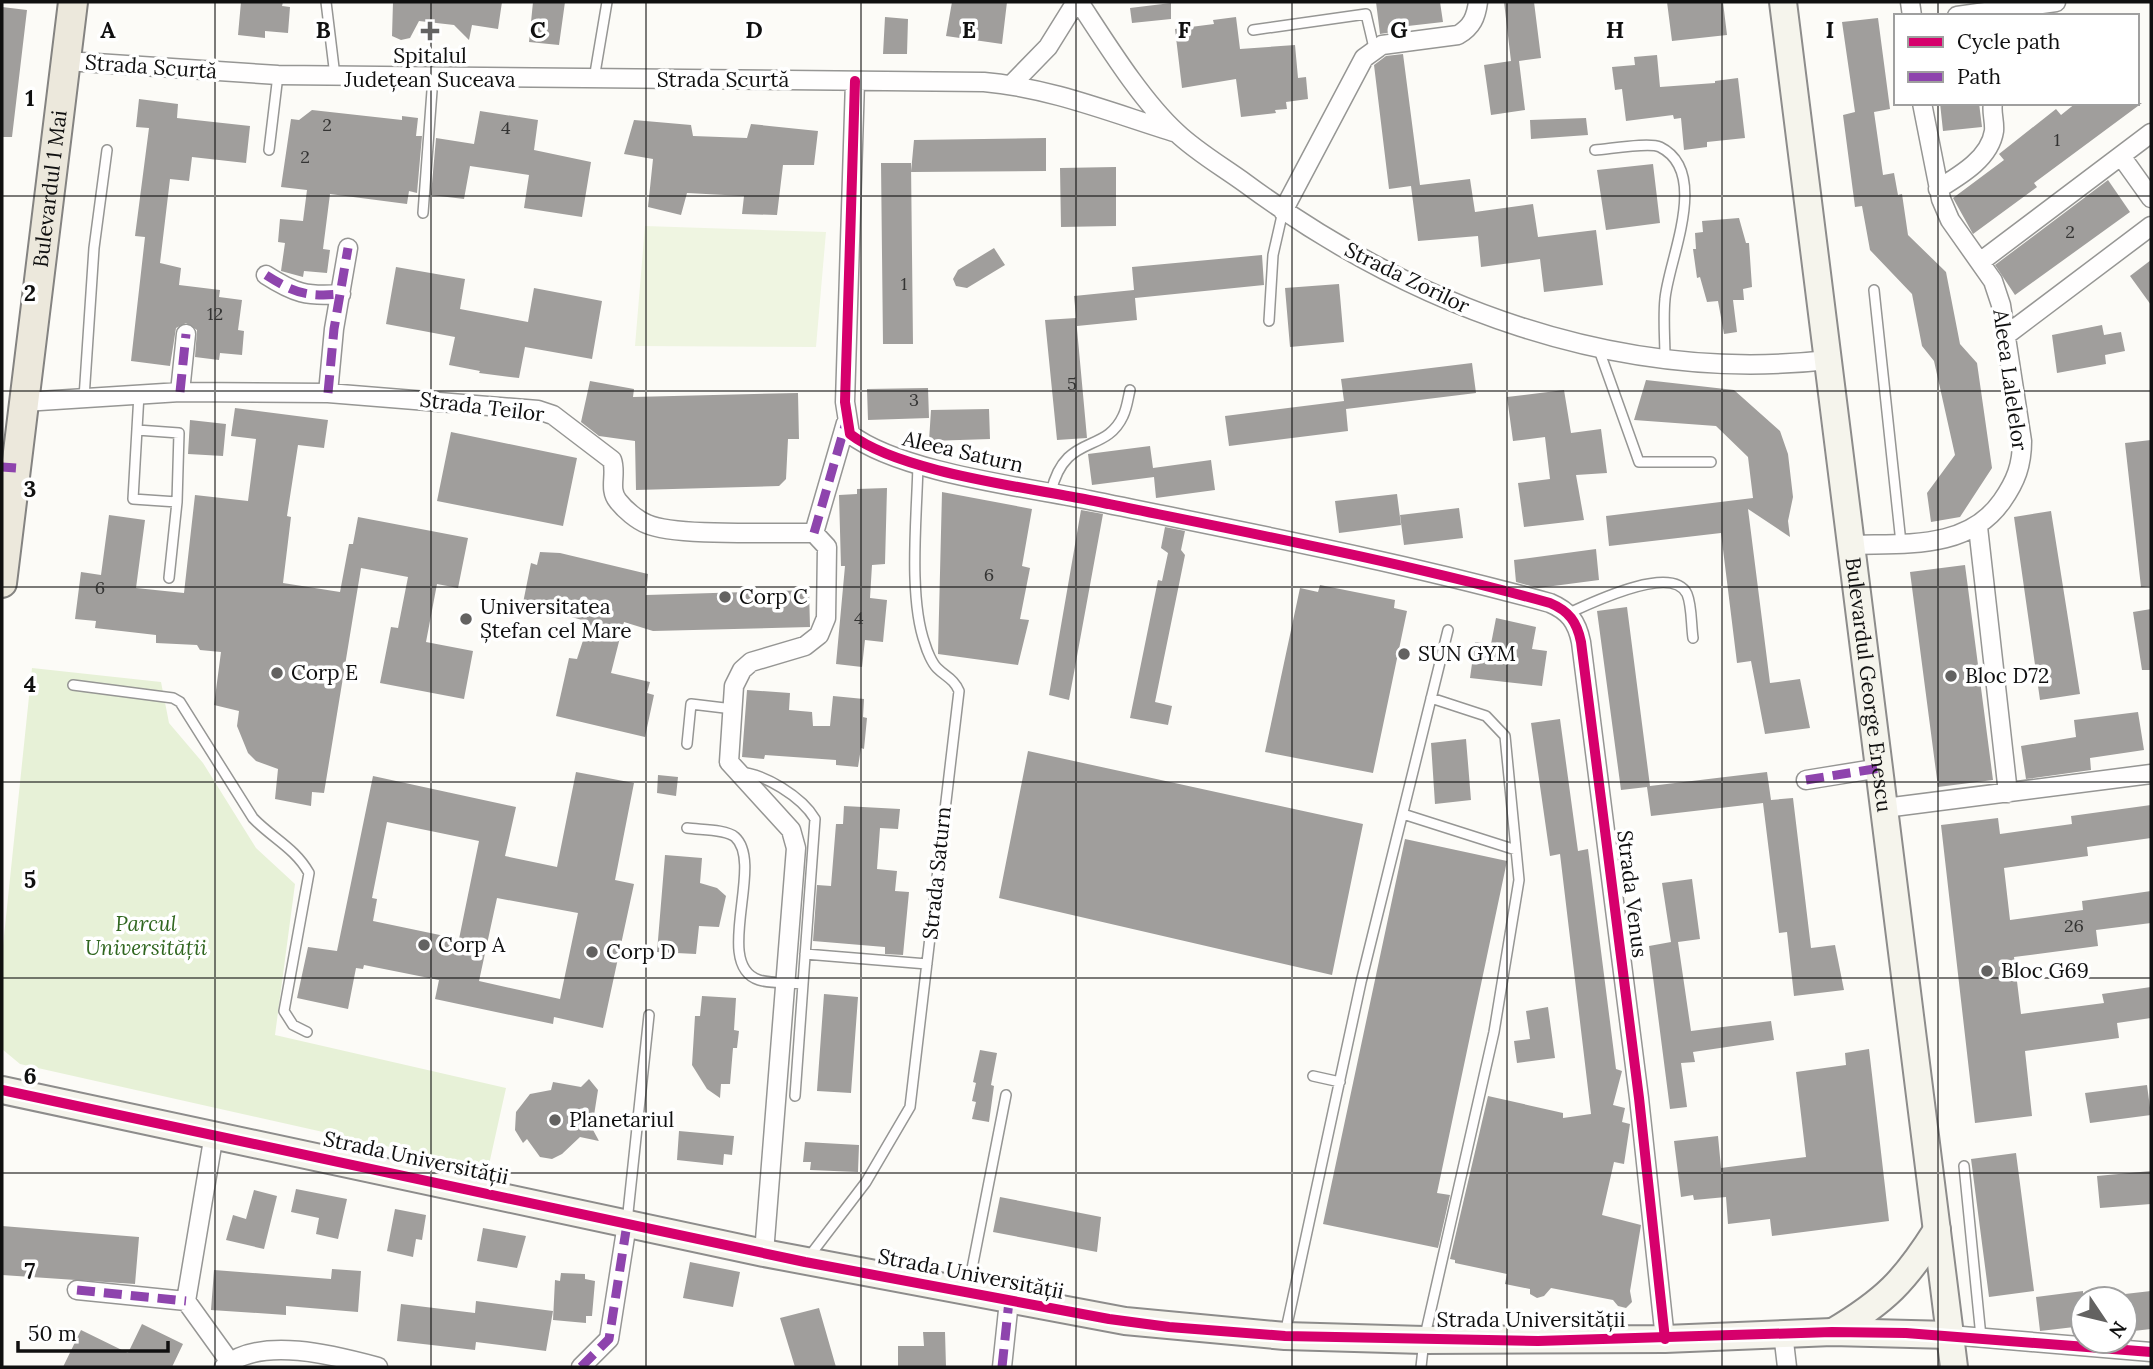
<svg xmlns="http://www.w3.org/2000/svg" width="2153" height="1369" viewBox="0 0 2153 1369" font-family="Lora,serif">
  <rect width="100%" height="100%" fill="#fcfbf7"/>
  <path fill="#e7f1d7" d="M32 668 161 682 169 723 203 763 256 848 295 884 275 1035 506 1088 488 1169 20 1064 2 1049V955Z"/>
  <path fill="#eff5e1" d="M645 226 826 232 816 347 635 346Z"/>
  <path fill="#a09e9c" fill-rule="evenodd" d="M241 2H283L282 6 290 7 288 33 265 31V38L238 35Z
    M393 2H502L498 29 472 25 469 40 454 25 419 21 410 38 401 40 392 36Z
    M533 2H565L559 45 529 42Z
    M952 2H1007L1002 44 946 36Z
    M1376 2H1440L1443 22 1399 27V31L1380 34Z
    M1504 2H1534L1541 58 1519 61 1525 110 1491 115 1484 65 1511 61Z
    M1667 2H1723L1727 35 1672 41Z
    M1171 3V19L1132 23 1130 8Z
    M2 7 27 10 12 137H2Z
    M885 17 908 19 907 54H883Z
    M1236 17 1240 49 1295 45 1298 78 1306 77 1308 99 1286 102 1287 109 1275 110 1276 113 1241 117 1236 79 1182 88 1175 29 1214 24 1213 20Z
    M1878 18 1890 109 1874 112 1883 175 1894 173 1898 195 1902 194 1908 235 1946 272 1960 344 1977 363 1992 468 1960 517 1931 522 1927 493 1955 455 1934 361 1922 346 1912 294 1870 250 1862 206 1855 207 1843 115 1855 112 1842 22Z
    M1403 54 1420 185 1470 179 1475 212 1533 204 1538 237 1596 230 1603 285 1544 292 1540 259 1481 267 1478 236 1418 241 1411 186 1389 189 1374 65 1386 56Z
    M1657 55 1660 87 1715 83V81L1738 78 1745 138 1707 142V147L1684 150 1681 118 1674 119 1673 115 1626 121 1622 89 1615 90 1612 67 1635 65 1634 57Z
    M139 99 178 104 177 118 250 126 246 163 192 157 189 181 170 179 160 263 181 268 179 285 220 290 219 297 242 300 238 330 244 331 242 355 220 353 219 360 195 357 197 330 186 323 176 328 170 366 131 361 145 237 135 236 149 128 136 127Z
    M1940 103H1979L1982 127 1943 131Z
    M2076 103H2142L2034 183 2037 187 1973 234 1953 198 2004 160 1999 154 2056 109 2061 115Z
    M312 110 402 120V116L418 118 416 136H422L417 193 409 191 407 204 330 194 323 249 330 250 327 273 304 271 303 277 281 271 285 243 278 242 280 219 303 221 307 190 281 187 291 119 299 120Z
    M480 111 538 120 534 150 591 162 582 217 524 208 529 175 470 166 464 199 431 195 436 138 474 144Z
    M1586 118 1588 135 1531 139 1530 120Z
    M634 120 691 125 693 136 747 138 751 124 818 131 814 165H783L777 215 742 214 744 196 687 193 681 215 648 207 653 159 624 154Z
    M1046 138V171L911 172 914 140Z
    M881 163H911L913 344H883Z
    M1653 164 1660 223 1606 230 1597 170Z
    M1116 167V226L1061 227 1060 168Z
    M2108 180 2130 212 2015 295 1995 265Z
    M1739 218 1746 243H1749L1752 287 1743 289 1744 300H1733L1737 332 1724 334 1718 301 1707 302 1700 277 1697 278 1693 249H1696L1695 233 1703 232 1702 221Z
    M994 248 1005 265 967 288 956 286 953 279 958 270Z
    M1262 255 1264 285 1135 298 1137 320 1077 326 1074 296 1134 290 1132 267Z
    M2151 260V305L2130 276Z
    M396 267 465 279 460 309 528 322 534 288 602 301 592 359 525 347 519 378 479 373 480 371 449 365 455 337 386 324Z
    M1339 284 1344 342 1290 347 1285 288Z
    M1076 318 1087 438 1057 440 1045 320Z
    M2102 325 2104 335 2121 332 2125 351 2105 355 2106 364 2057 373 2052 335Z
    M1472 363 1476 393 1346 409 1348 431 1229 446 1225 416 1344 401 1341 379Z
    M1646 380 1734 390 1780 431 1788 454 1793 497 1788 521 1790 537 1748 509 1770 683 1800 679 1810 728 1765 734 1751 661 1737 663 1721 533 1609 546 1606 516 1753 498 1748 457 1716 426 1634 420Z
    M590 381 634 389 633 397 798 393 799 439H788L786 479 779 486 636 490 635 441 599 436 581 422Z
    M928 388 929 418 868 420 867 389Z
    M1564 390 1571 433 1601 429 1607 473 1576 475 1584 520 1524 527 1518 483 1550 479 1545 437 1513 441 1507 397Z
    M235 408 328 420 324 448 298 445 287 516 291 517 283 583 340 592 349 544H353L358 517 468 538 458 588 437 584 426 642 473 651 464 699 380 683 391 627 398 628 408 577 361 568 324 793 312 792 311 806 275 799 278 769 256 761 248 753 237 726 239 711 214 705 221 652 200 650 197 645 156 643V635L95 628 96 621 75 619 81 572 101 575 109 515 145 520 136 588 184 593 195 495 248 501 256 439 231 436Z
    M989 409 990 439 929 441 931 410Z
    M190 420 226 424 223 456 188 454Z
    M451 432 577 458 563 526 437 501Z
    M2151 440V586L2141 587 2125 443Z
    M1150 446 1153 468 1211 460 1215 490 1156 498 1154 477 1092 485 1088 454Z
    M887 488 885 564 872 565 870 598 887 600 883 642 865 640 862 667 836 664 845 566H841L839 495 857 494V489Z
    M942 492 1032 509 1022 566 1030 568 1020 619 1029 620 1018 665 938 654Z
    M1397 494 1401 525 1339 533 1335 501Z
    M1459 508 1463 538 1404 545 1400 515Z
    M1081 510 1103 514 1069 700 1049 695Z
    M2051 511 2080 694 2040 700 2014 517Z
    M1165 527 1185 531 1181 550 1185 555 1155 702 1172 706 1168 725 1130 718 1158 580 1162 581 1168 553 1161 548Z
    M1596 549 1599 580 1538 588 1516 582 1514 560Z
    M540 552 560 553 648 574 646 595 809 590 810 627 653 631 624 622 611 673 650 682 647 693 654 695 645 737 556 716 569 658 577 659 589 622 523 603 531 563 537 565Z
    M1965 565 1993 780 1938 787 1910 572Z
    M1320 585 1395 600 1394 608 1407 611 1373 773 1265 752 1300 588 1318 592Z
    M1627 607 1650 786 1767 772 1771 800 1793 798 1811 948 1835 945 1844 990 1794 996 1787 932 1779 933 1763 803 1651 816 1647 787 1621 790 1597 611Z
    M2151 609V670H2142L2133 612Z
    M1496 618 1536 627 1532 649 1547 651 1542 686 1470 678 1475 642 1491 644Z
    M747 690 790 693 789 710 812 712 813 726H830L833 696 864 699 863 717 867 718 864 749 861 748 858 767 836 765V760L765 755 764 759 742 757Z
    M2138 712 2144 750 2090 758 2091 770 2026 779 2021 746 2076 737 2074 720Z
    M1560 719 1578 851 1588 849 1616 1069 1622 1071 1613 1105 1625 1108 1622 1122 1630 1124 1624 1164 1614 1162 1602 1215 1641 1225 1630 1291 1632 1302 1626 1308 1618 1306 1613 1300 1551 1288 1544 1296 1537 1298 1530 1294V1289L1505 1284 1507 1274 1455 1263V1260L1450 1259 1488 1096 1563 1113V1118L1591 1114 1560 854 1550 856 1531 723Z
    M1466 739 1471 800 1435 804 1431 743Z
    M1028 751 1363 824 1332 975 999 898Z
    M576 772 634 783 615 880 634 884 603 1028 554 1017 553 1024 435 999 439 980 364 965 363 969 356 968 348 1009 297 998 308 947 337 951 373 776 516 807 505 856 557 867ZM387 822 479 841 459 939 373 921 377 899 372 898ZM497 898 578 913 560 999 479 981Z
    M658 775 678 777 676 796 657 793Z
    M2151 805V838L2087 847 2088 856 2004 868 2010 920 2083 910 2082 901 2151 891V923L2096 930 2098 946 2014 957 2021 1014 2104 1003 2102 994 2151 987V1018L2117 1023 2119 1038 2025 1051 2032 1116 1975 1123 1941 825 1998 818 2000 834 2072 824 2071 816Z
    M844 806 900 809 898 829 880 828 877 869 897 871 895 891 909 892 903 955 885 954V947L813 941 817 885 831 886 836 824H843Z
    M1405 839 1507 861 1437 1193 1450 1195 1438 1248 1323 1224Z
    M665 855 702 858 700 883 717 888 726 896 719 927 699 926 696 954 657 952Z
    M1692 879 1700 939 1678 942 1691 1031 1771 1021 1774 1040 1693 1052 1695 1062 1681 1063 1687 1107 1670 1109 1649 946 1671 942 1662 883Z
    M824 994 858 997 851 1093 817 1091Z
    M702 996 736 998 734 1030 739 1031 737 1048H733L730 1084H721L720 1098 707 1089 692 1065 695 1016H700Z
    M1548 1007 1555 1058 1517 1063 1514 1041 1530 1039 1526 1011Z
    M1869 1049 1889 1221 1772 1236 1770 1219 1728 1224 1726 1197 1694 1200 1693 1195 1681 1197 1674 1141 1718 1136 1721 1168 1806 1157 1796 1072 1846 1065 1845 1053Z
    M980 1050 997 1053 991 1085 994 1086 989 1122 972 1119 976 1102 972 1101 976 1083 973 1082Z
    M589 1079 598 1090 592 1128 599 1141 580 1137 562 1154 552 1159 540 1157 527 1139 523 1143 515 1130 516 1112 530 1094 551 1090 553 1082 581 1087Z
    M2147 1085 2151 1115 2090 1123 2085 1093Z
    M679 1131 734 1136 732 1155 724 1154 723 1165 677 1160Z
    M805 1142 859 1145 858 1172 810 1170 811 1162H803Z
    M2016 1153 2034 1291 1989 1297 1971 1159Z
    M2151 1171V1204L2100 1208 2097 1176Z
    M296 1189 347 1199 338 1239 316 1234 319 1218 291 1212Z
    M254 1190 277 1196 264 1249 226 1240 233 1215 246 1219Z
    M1000 1197 1101 1217 1097 1252 993 1232Z
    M395 1209 426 1215 422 1240 416 1239 413 1257 387 1251Z
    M2 1226 139 1237 135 1284 2 1275Z
    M483 1228 526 1236 517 1268 477 1261Z
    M690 1262 740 1272 733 1307 683 1298Z
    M332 1269 361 1271 358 1312 286 1306V1315L211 1310 214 1270 331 1279Z
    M561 1273 585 1274V1279L595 1281 592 1316H586V1323L553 1320 555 1280 560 1281Z
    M2083 1291V1326L2040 1331 2036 1297Z
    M2151 1291V1329L2125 1332V1294Z
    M476 1301 553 1311 546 1351 476 1342 475 1350 397 1341 401 1304 475 1313Z
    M819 1308 836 1367H795L780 1318Z
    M142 1324 183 1344 172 1367H63L81 1330 128 1353Z
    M923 1332H945L946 1367H898V1346H924Z"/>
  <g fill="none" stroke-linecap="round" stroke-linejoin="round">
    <defs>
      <path id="lane" d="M326 2 335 76
        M1253 30 1366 14 1374 48
        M594 79 607 2
        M269 150 278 75
        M1595 150C1610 149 1649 142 1660 147 1711 172 1668 261 1665 299 1663 318 1665 339 1665 359
        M423 213 433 77
        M1874 290 1901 543
        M1269 321 1273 255 1283 211
        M1599 350 1639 462H1711
        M139 394 133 499 177 502
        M84 398 94 248 107 150
        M137 430 179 433 177 502 169 578
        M1051 492C1065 432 1105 455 1123 416 1127 408 1128 398 1130 390
        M1569 613C1589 604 1672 563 1687 594 1692 606 1691 625 1693 638
        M73 685 173 698 180 702 253 818C272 838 295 848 309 873L284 1011 293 1025 307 1032
        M687 744 691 704 733 709
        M1403 814 1516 850
        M687 828C700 830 726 829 735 837 765 864 712 965 759 980 772 984 790 982 803 984L815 819C802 797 764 773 738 772
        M805 954 927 964
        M1313 1076 1340 1082
        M795 1096 803 984
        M1964 1166 1981 1337
        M627 1222 649 1015
        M808 1258 866 1182 910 1107 959 691C954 679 946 677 937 668 932 663 927 651 925 644 908 597 917 515 918 464
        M968 1289 1006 1095
        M1285 1334 1361 982 1448 630
        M1421 1367 1424 1340 1494 1032 1519 880 1505 736 1486 716 1431 698"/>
      <path id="street" d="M1079 2C1106 43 1141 100 1177 133 1197 152 1223 167 1245 183 1413 307 1618 384 1828 360
        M1910 2 1912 16
        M1957 16 2056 2
        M66 61 278 75 984 82C1051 88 1112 113 1177 133
        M855 81 845 402 850 434C899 472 1025 487 1089 500 1244 532 1398 561 1550 603 1569 611 1577 622 1581 642L1639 1098 1665 1339
        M1012 84 1048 47 1076 2
        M2121 156 2151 198
        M1938 189C1961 175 1990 158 1994 131 1995 121 1991 112 1993 103
        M1283 211 1364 58 1382 45 1458 35C1472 27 1476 17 1478 2
        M1980 262 2151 133
        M266 275C294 293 307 297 341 294
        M2005 336 2151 226
        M180 392 186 334
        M328 393 334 329 348 248
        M24 402 180 392 328 393 538 410 553 415 612 460C617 474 608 489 618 501 625 510 637 520 647 524 676 537 778 532 814 533L827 547 826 618 819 635 805 646 751 662 742 670 734 686 729 762 791 830 796 848 764 1253
        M1978 527 2008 793
        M814 533 846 423
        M1852 545C1905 543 1968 550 2002 501 2016 481 2022 465 2022 441L2001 305 1993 281 1950 220 1941 199 1922 103
        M1806 780 1880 768
        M1885 808 2151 774
        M214 1134 186 1301 230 1362
        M77 1290 186 1301
        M1783 1333 1787 1367
        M1950 1335 2151 1352
        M224 1367C260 1335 337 1356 378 1367
        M581 1367 609 1339 627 1224
        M1002 1367 1009 1301"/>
      <g id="secondary">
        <path id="s1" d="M1783 2 1954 1367"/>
        <path d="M2 1090 764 1253 1125 1321 1285 1336 1424 1340 1665 1339 1832 1332 1950 1335"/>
        <path d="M1833 1332C1885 1301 1905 1281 1937 1230"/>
      </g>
      <g id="primary">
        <path id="s2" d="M2 583 73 2"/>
      </g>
    </defs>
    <use href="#lane" stroke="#969694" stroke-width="12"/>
    <use href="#street" stroke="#969694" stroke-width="21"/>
    <use href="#secondary" stroke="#8d8c8b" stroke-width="30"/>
    <use href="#primary" stroke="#848381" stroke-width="32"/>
    <use href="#lane" stroke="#fffefe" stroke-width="9"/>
    <use href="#street" stroke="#fffefe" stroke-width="18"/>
    <use href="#secondary" stroke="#f5f4ec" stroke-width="26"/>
    <use href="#primary" stroke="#ece8dc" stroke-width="28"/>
    <path stroke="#8e44ad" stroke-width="9" stroke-dasharray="18 9" stroke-linecap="butt" d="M266 275C294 293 307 297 341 294
      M180 392 186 334
      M328 393 334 329 348 248
      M2 467 16 468
      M814 533 845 426
      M1806 780 1880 768
      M77 1290 186 1301
      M581 1367 609 1339 627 1224
      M1002 1367 1009 1301"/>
    <defs>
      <path id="cycleway" d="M855 81 845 402 850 434C899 472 1025 487 1089 500 1244 532 1398 561 1550 603 1569 611 1577 622 1581 642L1639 1098 1665 1339
        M2 1090 805 1262 1109 1319 1169 1327 1285 1336 1538 1341 1832 1332 1906 1333 2151 1352"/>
    </defs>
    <use href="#cycleway" stroke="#fff" stroke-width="15"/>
    <use href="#cycleway" stroke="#d6006c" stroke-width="10"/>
  </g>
  <path fill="none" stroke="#101010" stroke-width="2" stroke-opacity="0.55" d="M215 2V1367M431 2V1367M646 2V1367M861 2V1367M1076 2V1367M1292 2V1367M1507 2V1367M1722 2V1367M1938 2V16M1938 103V1367M2 196H2151M2 391H2151M2 587H2151M2 782H2151M2 978H2151M2 1173H2151"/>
  <g fill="#636261" stroke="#fff" stroke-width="2.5">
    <path d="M426.5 20.5h7v7h7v7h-7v7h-7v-7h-7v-7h7z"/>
    <circle cx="725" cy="597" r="7"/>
    <circle cx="466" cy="619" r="7"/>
    <circle cx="1404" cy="654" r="7"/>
    <circle cx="277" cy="673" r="7"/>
    <circle cx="1951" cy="676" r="7"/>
    <circle cx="424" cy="945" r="7"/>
    <circle cx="592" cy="952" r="7"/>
    <circle cx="1987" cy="971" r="7"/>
    <circle cx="555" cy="1120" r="7"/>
  </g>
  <g text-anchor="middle" stroke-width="7" stroke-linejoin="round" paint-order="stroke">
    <g font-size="18" fill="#343433">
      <text x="327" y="131">2</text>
      <text x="506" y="134">4</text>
      <text x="2057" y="146">1</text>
      <text x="305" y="163">2</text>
      <text x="2070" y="238">2</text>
      <text x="904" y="290">1</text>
      <text x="215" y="320">12</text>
      <text x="1072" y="390">5</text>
      <text x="914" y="406">3</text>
      <text x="989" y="581">6</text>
      <text x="100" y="594">6</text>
      <text x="859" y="624">4</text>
      <text x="2074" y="932">26</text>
    </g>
    <g font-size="21" fill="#101010" stroke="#fff" text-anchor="start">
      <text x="430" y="63" text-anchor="middle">Spitalul<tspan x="430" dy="24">Județean Suceava</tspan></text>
      <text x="739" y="604">Corp C</text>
      <text x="480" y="614">Universitatea<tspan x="480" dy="24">Ștefan cel Mare</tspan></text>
      <text x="1418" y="661">SUN GYM</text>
      <text x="291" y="680">Corp E</text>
      <text x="1965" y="683">Bloc D72</text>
      <text x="438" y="952">Corp A</text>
      <text x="606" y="959">Corp D</text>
      <text x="2001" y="978">Bloc G69</text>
      <text x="569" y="1127">Planetariul</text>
    </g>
    <g font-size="21" fill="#101010" stroke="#fff">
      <text transform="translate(151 67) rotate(4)" y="7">Strada Scurtă</text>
      <text x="723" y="87">Strada Scurtă</text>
      <text dy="7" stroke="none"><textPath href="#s2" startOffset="397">Bulevardul 1 Mai</textPath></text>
      <text transform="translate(1407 278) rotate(26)" y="7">Strada Zorilor</text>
      <text transform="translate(2010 380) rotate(82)" y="7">Aleea Lalelelor</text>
      <text transform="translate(482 407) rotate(7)" y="7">Strada Teilor</text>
      <text transform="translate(963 452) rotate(13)" y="7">Aleea Saturn</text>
      <text dy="7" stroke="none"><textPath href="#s1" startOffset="688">Bulevardul George Enescu</textPath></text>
      <text transform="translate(937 873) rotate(-84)" y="7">Strada Saturn</text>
      <text transform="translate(1632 894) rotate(83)" y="7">Strada Venus</text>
      <text transform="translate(416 1158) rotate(12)" y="7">Strada Universității</text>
      <text transform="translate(971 1274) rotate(11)" y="7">Strada Universității</text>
      <text x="1531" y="1327">Strada Universității</text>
    </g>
    <g font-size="21" font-style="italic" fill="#316721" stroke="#fff">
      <text x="146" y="931">Parcul<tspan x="146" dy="24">Universității</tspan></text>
    </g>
  </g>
  <g font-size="23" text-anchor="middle" font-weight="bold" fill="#101010" stroke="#fff" stroke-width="7" stroke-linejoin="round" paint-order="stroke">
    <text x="108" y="38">A</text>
    <text x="323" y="38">B</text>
    <text x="538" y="38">C</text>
    <text x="754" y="38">D</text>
    <text x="969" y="38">E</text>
    <text x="1184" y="38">F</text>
    <text x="1399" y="38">G</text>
    <text x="1615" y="38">H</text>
    <text x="1830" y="38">I</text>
    <text x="30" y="106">1</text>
    <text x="30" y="301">2</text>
    <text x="30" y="497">3</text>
    <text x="30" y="692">4</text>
    <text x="30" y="888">5</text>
    <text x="30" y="1084">6</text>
    <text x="30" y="1279">7</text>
  </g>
  <rect width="2153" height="1369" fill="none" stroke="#101010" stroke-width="7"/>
  <rect x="1894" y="14" width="245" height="91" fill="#ffffff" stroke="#9f9f9f" stroke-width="2"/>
  <rect x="1908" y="37" width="35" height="10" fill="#d6006c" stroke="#9f9f9f" stroke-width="2"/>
  <text x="1957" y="49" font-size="21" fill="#101010">Cycle path</text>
  <rect x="1908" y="72" width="35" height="10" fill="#8e44ad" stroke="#9f9f9f" stroke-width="2"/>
  <text x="1957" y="84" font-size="21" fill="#101010">Path</text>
  <g transform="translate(2104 1320) rotate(125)"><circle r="33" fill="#ffffff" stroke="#9f9f9f" stroke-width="2"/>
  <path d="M0-5L12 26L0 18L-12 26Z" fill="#636261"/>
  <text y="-10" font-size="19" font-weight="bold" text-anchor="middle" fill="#101010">N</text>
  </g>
  <path d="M18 1341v10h150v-10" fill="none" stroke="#101010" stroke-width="3.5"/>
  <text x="28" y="1341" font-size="21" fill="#101010" stroke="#ffffff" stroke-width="5" paint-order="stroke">50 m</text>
</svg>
